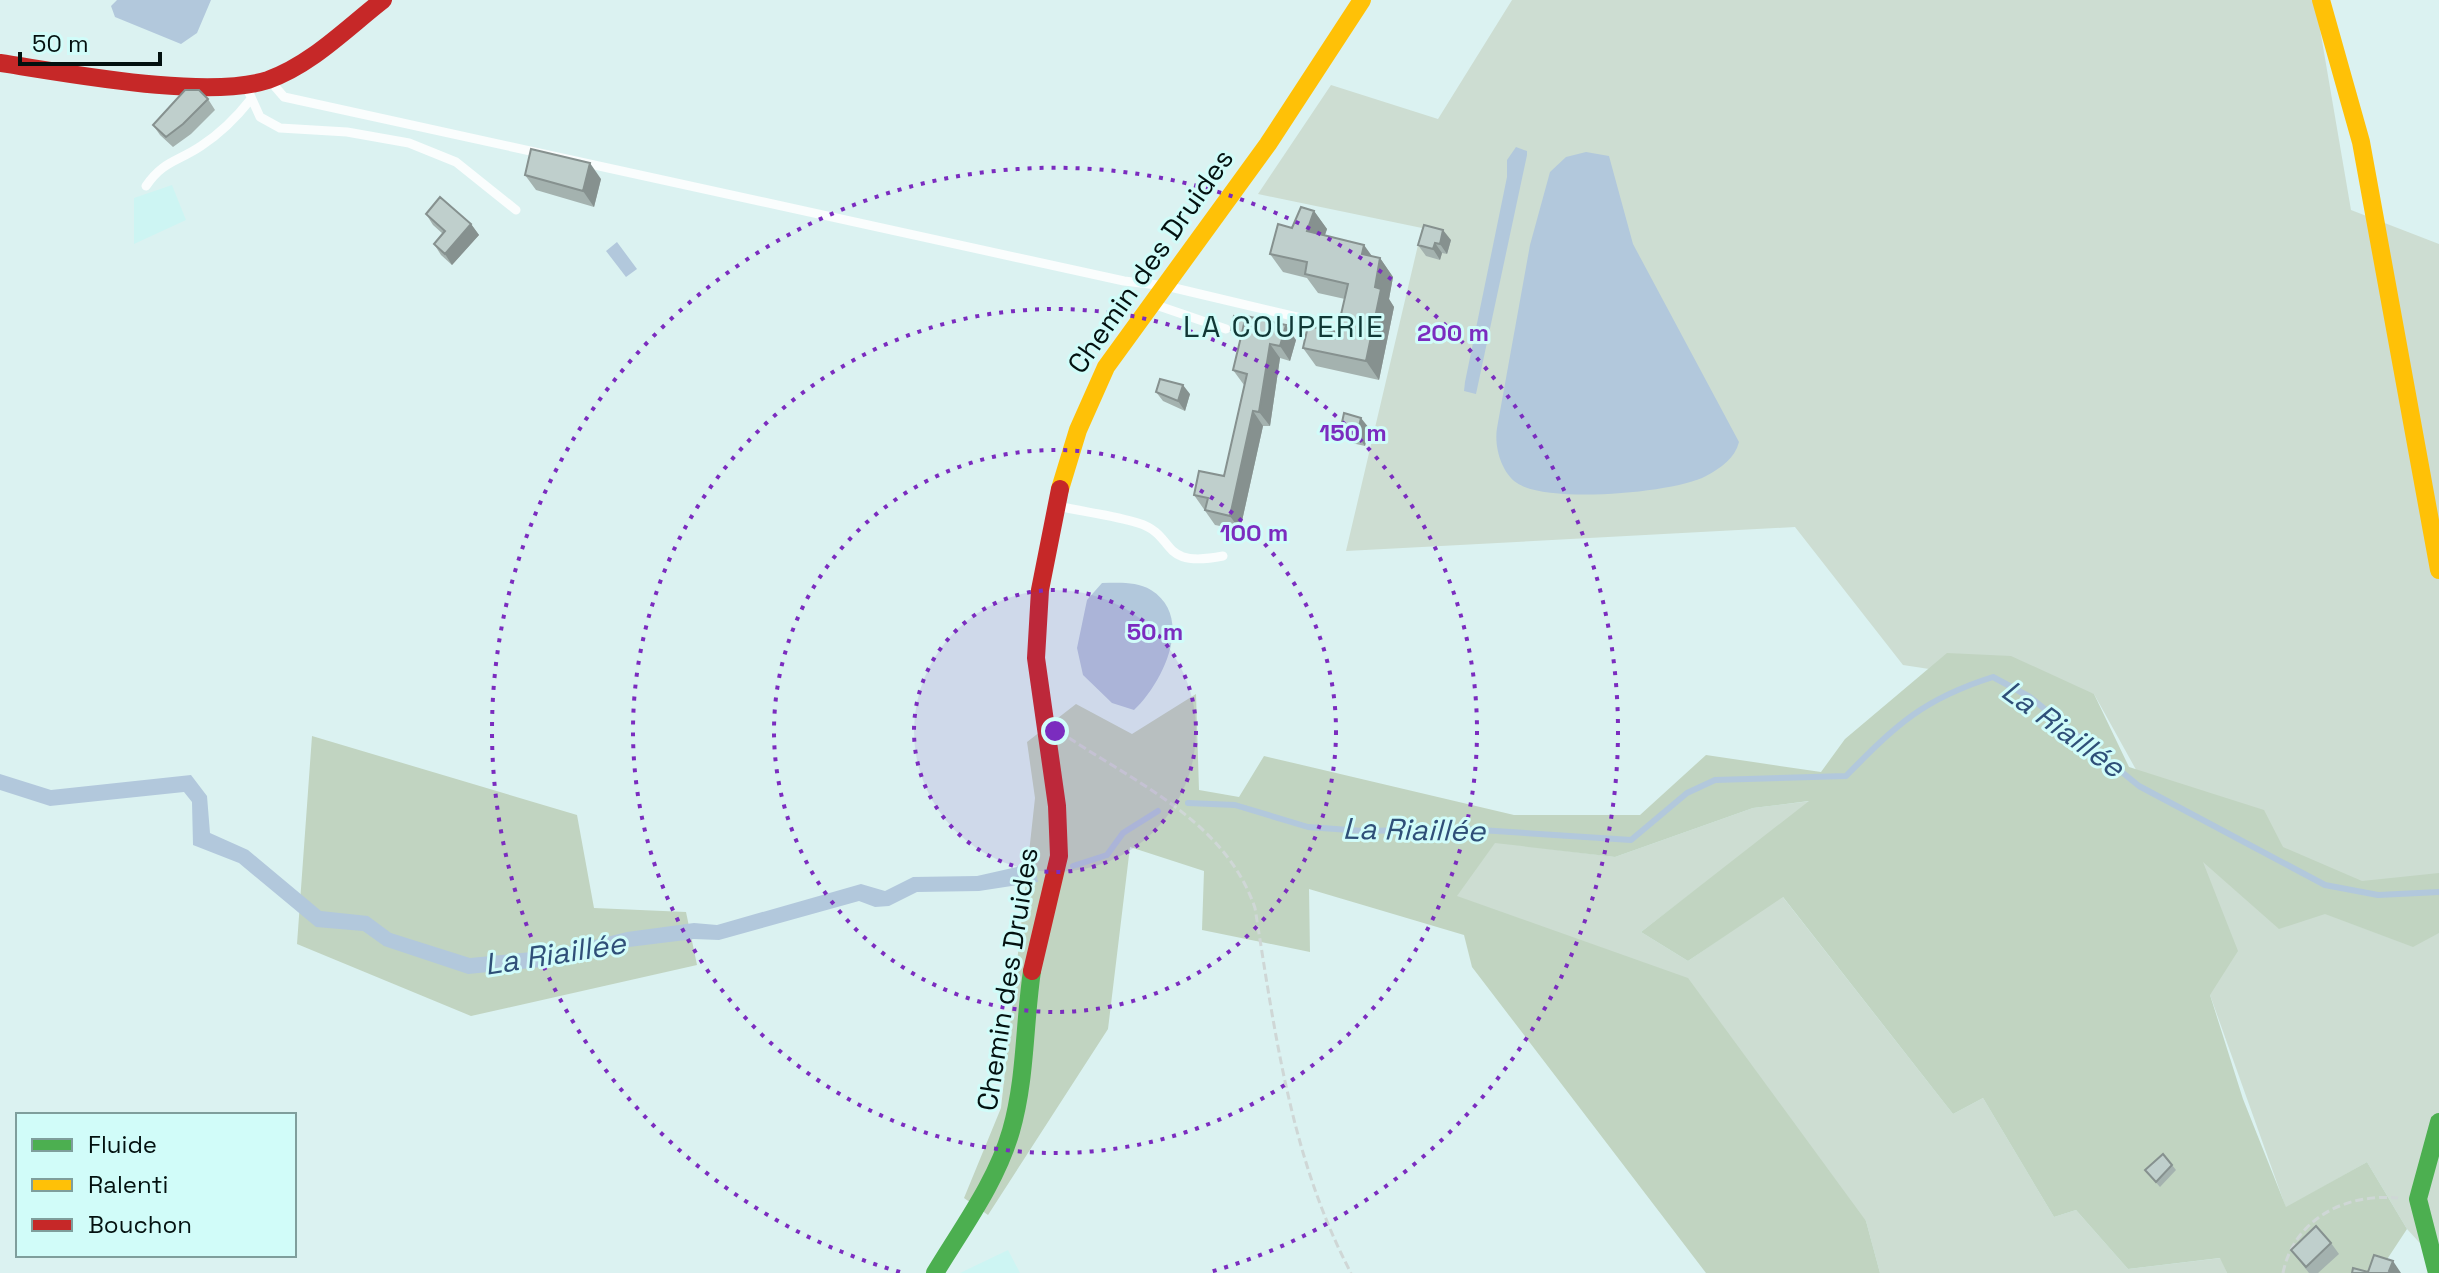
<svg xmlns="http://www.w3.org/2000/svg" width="2439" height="1273" viewBox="0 0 2439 1273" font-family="'Space Grotesk',sans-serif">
  <rect width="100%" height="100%" fill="#dbf2f1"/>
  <path fill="#cdf5f3" d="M172 185 186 220 134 244V198Z
    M1008 1250 1020 1273H960Z"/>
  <path fill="#cdddd2" d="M1512 0H2315L2351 210 2439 244V1264L2407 1229 2367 1162 2286 1208 2210 995 2195 876 2094 694 1903 665 1795 527 1346 551 1422 228 1258 194 1331 85 1438 119Z
    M1811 801 1641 932 1688 961 1782 896 1953 1114 1983 1098 2054 1217 2076 1210 2128 1269 2221 1258 2227 1273H1880L1866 1221 1456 896 1495 842 1615 857 1753 808Z"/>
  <path fill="#c1d4c1" d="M1947 653 2011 656 2094 694 2129 767 2264 810 2283 847 2362 881 2439 873V933L2413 947 2325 914 2279 929 2203 862 2238 951 2210 995 2243 1099 2286 1207 2367 1162 2407 1229 2378 1273H2227L2220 1258 2128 1269 2076 1210 2054 1217 1983 1098 1953 1114 1783 897 1688 961 1641 932 1809 801 1753 808 1615 857 1495 843 1457 896 1688 978 1866 1221 1880 1273H1706L1472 967 1464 935 1309 889 1310 952 1202 930 1204 871 1130 847 1108 1029 988 1215 964 1198 1001 1108 1035 798 1027 742 1076 704 1132 734 1196 694 1199 790 1239 797 1264 756 1514 815H1640L1706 755 1821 772 1845 739Z
    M312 736 577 815 594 908 686 912 697 965 471 1016 297 944Z"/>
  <path fill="#b2c8dc" d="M117 0H211L197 33 181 44 115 17 111 6Z
    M1516 147 1527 151V155L1476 394 1464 391 1465 382 1507 177V160Z
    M1586 152 1609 156 1633 244 1739 442C1735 458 1721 468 1706 476 1675 493 1547 504 1517 483 1501 472 1494 446 1497 428L1530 245 1550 172 1566 157Z
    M617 242 637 269 626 277 606 251Z
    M1102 583C1118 583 1136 581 1151 590 1196 618 1161 685 1134 710L1112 703 1083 675 1077 648 1087 600Z
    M0 774 51 790 191 775 207 796 210 833 248 850 321 911 368 916 391 933 470 958 553 950 627 932 694 923 717 925 861 884 885 891 913 877 977 876 1034 863 1038 882 979 891 917 892 889 906 875 907 859 901 719 940 694 939 629 947 542 967 468 974 384 946 363 931 316 927 239 863 193 845 192 802 184 792 50 806 0 790Z"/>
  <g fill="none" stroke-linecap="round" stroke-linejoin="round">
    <path stroke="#b2c8dc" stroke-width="6" d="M1188 803 1235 805 1308 827 1363 831 1465 829 1631 840 1687 793 1715 780 1846 776C1896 725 1923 699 1993 677L2030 697 2139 786 2325 885 2378 895 2439 892
      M1073 866 1107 855 1123 833 1158 811"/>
    <path stroke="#cfd7d6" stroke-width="3" stroke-dasharray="8 4" stroke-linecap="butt" d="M1069 738C1140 785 1226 823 1255 908 1275 1033 1291 1159 1351 1273
      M2283 1273C2294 1219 2345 1193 2398 1198"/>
    <path stroke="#fafdfd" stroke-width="9" d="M271 82 284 97 1124 281 1166 286 1301 318
      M246 86 260 117 280 128 347 132 409 143 456 162 516 210
      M146 186C163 161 177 162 201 146 221 133 236 118 251 99
      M1153 304 1226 329
      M1058 506C1084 512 1112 515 1138 523 1178 535 1157 569 1223 556"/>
    <path stroke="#4caf50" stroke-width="18" d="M935 1273C962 1228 996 1183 1011 1131 1026 1079 1024 1025 1032 971
      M2437 1273 2418 1199 2439 1122"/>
    <path stroke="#ffc107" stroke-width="18" d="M2321 0 2361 142 2439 570
      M1060 489 1078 430 1106 367 1268 144 1362 0"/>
    <path stroke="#c62828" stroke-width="18" d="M0 63C67 73 206 100 268 80 311 65 347 28 383 0
      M1032 971 1059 856 1057 806 1036 658 1040 590 1060 489"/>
  </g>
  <path fill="#a4b2af" d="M208 99 215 110 191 134 173 147 160 135 153 125Z
    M525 175 601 179 594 207 536 190Z
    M1314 211 1327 229 1325 235 1373 257 1380 258 1393 277 1389 299 1394 307 1379 380 1316 366 1303 348 1337 332 1345 299 1318 293 1307 278 1283 272 1270 254Z
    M426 214 471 224 479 235 452 265 441 255 434 244 443 234 433 225Z
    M1451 240 1447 254 1442 253 1440 260 1426 256 1418 245Z
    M1231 330 1296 340 1290 361 1280 358 1270 426H1263L1240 530 1215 525 1194 495 1224 476 1244 385 1233 370 1241 337 1235 336Z
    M1156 392 1190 394 1185 411 1163 401Z
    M1369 428 1365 446 1347 442 1340 432Z
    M2172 1165 2176 1170 2160 1187 2145 1170Z
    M2331 1243 2339 1254 2318 1273H2309L2291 1250Z"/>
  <path fill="#86918f" d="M590 163 601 179 594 207 583 191Z
    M1314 211 1327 229 1320 249 1307 231Z
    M471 224 479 235 452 265 445 254Z
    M1443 230 1451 240 1447 254 1440 244Z
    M1435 243 1442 253 1440 260 1433 249Z
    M1364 245 1377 263 1362 254Z
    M1380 258 1393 277 1389 299 1394 307 1379 380 1366 361 1375 287Z
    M1286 325 1296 340 1290 361 1280 346Z
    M1270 344 1280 358 1270 426 1259 412Z
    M1183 385 1190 394 1185 411 1178 401Z
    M1253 411 1263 426 1240 530 1230 516Z
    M1361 418 1369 428 1365 446 1357 435Z
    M2393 1261 2401 1273H2390L2389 1271Z"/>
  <path fill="#bfcfcc" stroke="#86918f" stroke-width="2" d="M185 90H199L208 99 183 124 166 137 153 125Z
    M531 149 590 163 583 191 525 175Z
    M440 197 471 224 445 254 434 244 445 231 426 214Z
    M1301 207 1314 211 1307 231 1364 245 1362 254 1380 258 1375 287 1381 289 1366 361 1303 348 1308 326 1337 332 1348 284 1305 274 1307 262 1270 254 1278 224 1292 228Z
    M1424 225 1443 230 1440 244 1435 243 1433 249 1418 245Z
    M1234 316 1245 319 1242 333 1231 330Z
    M1246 316 1286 325 1280 346 1270 344 1259 412 1253 411 1230 516 1205 510 1208 498 1194 495 1199 471 1224 476 1247 374 1233 370Z
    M1160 379 1183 385 1178 401 1156 392Z
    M1344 413 1361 418 1357 435 1340 432Z
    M2163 1154 2172 1165 2156 1182 2145 1170Z
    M2316 1226 2331 1243 2306 1267 2291 1250Z
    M2374 1255 2393 1261 2389 1271 2393 1273H2352L2353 1268 2368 1272Z"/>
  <circle cx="1055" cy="731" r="141" fill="#7b2cbf" fill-opacity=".12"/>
  <g fill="none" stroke="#7b2cbf" stroke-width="4" stroke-dasharray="4 8">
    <circle cx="1055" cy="731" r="141"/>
    <circle cx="1055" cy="731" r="281"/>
    <circle cx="1055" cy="731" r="422"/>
    <path d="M900 1272A563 563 0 1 1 1210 1272"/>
  </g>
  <g text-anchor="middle" stroke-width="6" stroke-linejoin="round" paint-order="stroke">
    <g font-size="28" fill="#031110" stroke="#d1fcf9">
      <text transform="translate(1150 261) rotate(-55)" y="10">Chemin des Druides</text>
      <text transform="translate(1007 979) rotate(-81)" y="10">Chemin des Druides</text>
    </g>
    <g font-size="30" letter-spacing="2" fill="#103836" stroke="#d1fcf9">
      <text x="1284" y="337">LA COUPERIE</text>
    </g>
    <g font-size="30" font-style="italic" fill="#2f4f78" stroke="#d1fcf9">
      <text transform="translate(2063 729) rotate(36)" y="10">La Riaillée</text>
      <text transform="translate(1414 830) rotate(1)" y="10">La Riaillée</text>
      <text transform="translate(555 954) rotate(-9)" y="10">La Riaillée</text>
    </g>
  </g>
  <circle cx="1055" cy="731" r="12" fill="#7b2cbf" stroke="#d1fcf9" stroke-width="4"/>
  <g font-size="24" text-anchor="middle" font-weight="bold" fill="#7b2cbf" stroke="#d1fcf9" stroke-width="6" stroke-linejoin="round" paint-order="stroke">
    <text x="1453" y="341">200 m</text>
    <text x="1353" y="441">150 m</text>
    <text x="1254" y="541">100 m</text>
    <text x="1155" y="640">50 m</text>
  </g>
  <rect x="16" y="1113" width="280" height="144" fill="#d1fcf9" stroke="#7f9e9c" stroke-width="2"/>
  <rect x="32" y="1139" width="40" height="12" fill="#4caf50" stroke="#7f9e9c" stroke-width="2"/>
  <text x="88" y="1153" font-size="24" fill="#031110">Fluide</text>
  <rect x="32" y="1179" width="40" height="12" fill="#ffc107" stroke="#7f9e9c" stroke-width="2"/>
  <text x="88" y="1193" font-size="24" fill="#031110">Ralenti</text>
  <rect x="32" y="1219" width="40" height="12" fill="#c62828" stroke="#7f9e9c" stroke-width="2"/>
  <text x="88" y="1233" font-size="24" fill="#031110">Bouchon</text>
  <path d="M20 52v12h140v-12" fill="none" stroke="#031110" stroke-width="4"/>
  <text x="32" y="52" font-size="24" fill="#031110" stroke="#d1fcf9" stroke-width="6" paint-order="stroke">50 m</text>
</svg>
